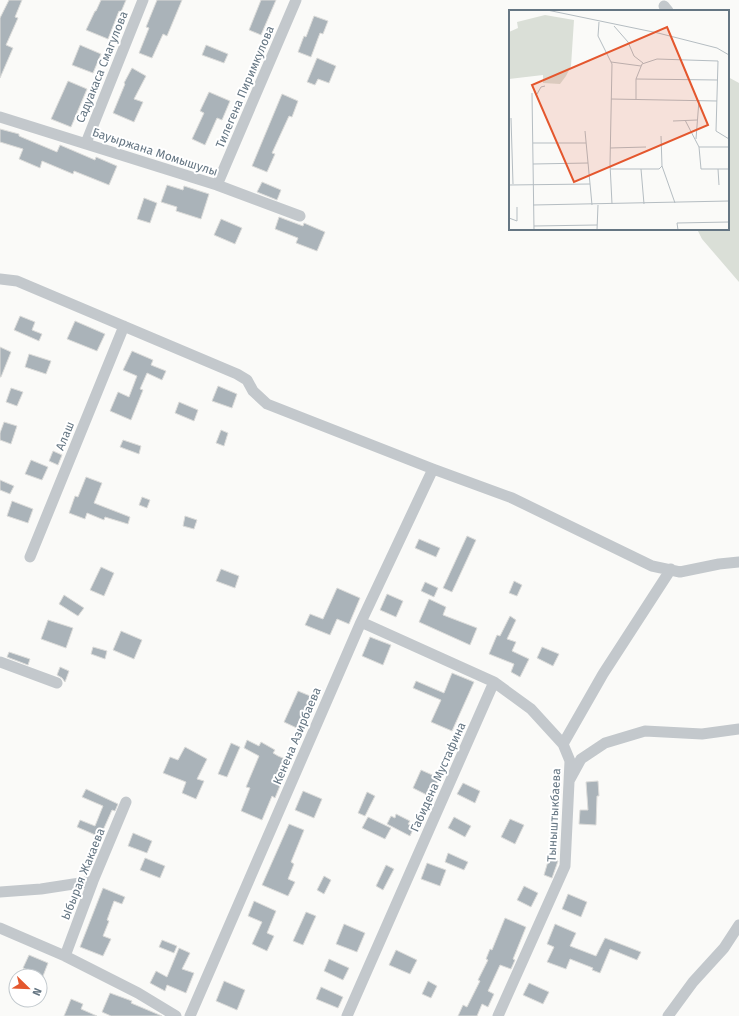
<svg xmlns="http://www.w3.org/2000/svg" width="739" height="1016" viewBox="0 0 739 1016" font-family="'Fira Sans',sans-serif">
  <rect width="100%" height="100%" fill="#fafaf8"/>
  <path fill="#dadfd7" d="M728 77 739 83V282L702 239 697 229H728Z"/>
  <path fill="#aab3b9" stroke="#dcdcda" d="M9 0H22L15 17 18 18 6 45 13 48 0 78V18Z
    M101 0H126L121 12 119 11 108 39 86 30 95 11H96Z
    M157 0H182L167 36 163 34 152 58 139 53 149 28 146 27Z
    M261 0H276L261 35 249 30Z
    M314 16 328 21 323 34 320 33 311 57 298 52 304 36 306 37Z
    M80 45 101 54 93 73 72 65Z
    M206 45 228 54 224 63 202 55Z
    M317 58 336 66 329 83 318 79 315 85 307 82Z
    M132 68 146 76 134 99 143 102 134 122 113 113 125 84 124 83Z
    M68 81 87 89 71 127 51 119Z
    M209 92 230 101 222 120 217 118 205 145 192 139 204 113 200 111Z
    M282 94 298 101 292 117 289 116 272 153 275 154 267 172 252 166Z
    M0 129 19 134V136L57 152 60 145 95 160 96 157 117 166 109 185 74 171 73 174 42 161 40 168 19 159 23 149 0 142Z
    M262 182 281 190 277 200 257 192Z
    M167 185 183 190 184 186 209 194 201 219 176 211 177 207 161 202Z
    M144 198 157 203 150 223 137 219Z
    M279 217 303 226 304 223 325 232 317 251 296 243 298 238 275 229Z
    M221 219 242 228 235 244 214 235Z
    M20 316 35 322 32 330 42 334 39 341 14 330Z
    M75 321 105 334 97 351 67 339Z
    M0 347 11 352 1 377H0Z
    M132 351 153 360 151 365 166 371 162 380 147 373 140 389 143 390 131 420 110 411 118 392 129 397 137 376 123 370Z
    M29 354 51 361 46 374 25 367Z
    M218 386 237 394 232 408 212 401Z
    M11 388 23 392 17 406 6 402Z
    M179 402 198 410 194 421 175 413Z
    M4 422 17 426 11 444 0 440V433Z
    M221 430 228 433 224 446 216 443Z
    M123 440 141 446 139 454 120 447Z
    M53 451 62 455 58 465 49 461Z
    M31 460 48 467 42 480 25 474Z
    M86 477 102 483 94 503 130 517 128 524 105 517 104 520 87 513 85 519 69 513 75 496 78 497Z
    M0 480 14 486 10 494 0 490Z
    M142 497 150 500 147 508 139 505Z
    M12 501 33 509 28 523 7 516Z
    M185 516 197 520 194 529 183 526Z
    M467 536 476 540 452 592 443 588Z
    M419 539 440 548 436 557 415 548Z
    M101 567 114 573 104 596 90 590Z
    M221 569 239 576 235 588 216 581Z
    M514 581 522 585 517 596 509 593Z
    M425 582 438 588 434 597 421 591Z
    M337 588 360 598 349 624 337 619 330 635 305 625 310 614 323 619Z
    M387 594 403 601 396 617 380 610Z
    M64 595 84 608 78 616 59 604Z
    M429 599 446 607 443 615 477 628 470 645 419 622Z
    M510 616 516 620 507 639 516 642 512 651 529 659 520 677 511 672 514 664 489 654 497 635 500 636Z
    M48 620 73 628 66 648 41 639Z
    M121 631 142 640 134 659 113 650Z
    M370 637 391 645 383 665 362 656Z
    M93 647 107 651 105 659 91 654Z
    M542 647 559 654 553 666 537 658Z
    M9 652 30 659 28 665 7 657Z
    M60 667 69 671 65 682 62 678 57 675Z
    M452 673 474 682 452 731 431 722 441 700 413 688 416 681 444 693Z
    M298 691 315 698 301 730 284 722Z
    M247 740 259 746 261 742 275 750 273 753 278 756 290 761 275 798 272 796 262 820 241 811 250 788 246 787 259 756 244 748Z
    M231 743 240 747 227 777 218 774Z
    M185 747 207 759 197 779 204 781 196 799 182 793 186 782 163 773 170 757 178 760Z
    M421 770 439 778 431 797 413 788Z
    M598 781 599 796H597L596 825 579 824 580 810H588L586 782Z
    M463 783 480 791 475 803 457 794Z
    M86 789 118 804 115 811 112 810 100 837 77 827 80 820 95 826 103 806 82 797Z
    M303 791 322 799 314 818 295 810Z
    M367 792 375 796 365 816 358 813Z
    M396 814 410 821 408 824 414 827 410 836 387 824 391 816 395 818Z
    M368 817 391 828 385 839 362 828Z
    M454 817 471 826 465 837 448 828Z
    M510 819 524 825 515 844 501 837Z
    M289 824 304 830 291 862 294 864 288 879 295 882 288 896 262 885Z
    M133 833 152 841 147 853 128 846Z
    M448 853 468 862 464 870 445 862Z
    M145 858 165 866 160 878 140 870Z
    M549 858 558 861 552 878 544 875Z
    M427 863 446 870 440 886 421 879Z
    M386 865 394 869 383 890 376 886Z
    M324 876 331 880 324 894 317 890Z
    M524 886 538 893 531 907 517 900Z
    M103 888 125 897 122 904 114 901 107 920 109 921 103 936 111 939 103 956 80 947Z
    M568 894 587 902 581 917 562 909Z
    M254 901 276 911 267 933 274 936 267 951 252 944 262 922 248 916Z
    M306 912 316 916 303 945 293 941Z
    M505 918 526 927 513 959 515 960 511 969 500 965 488 991 494 994 488 1007 482 1004 477 1016H458L463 1005 467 1007 480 981 478 980 488 960 486 959 490 949 492 950Z
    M344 924 365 933 357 952 336 944Z
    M555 924 576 933 570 946 596 956 605 938 641 952 637 960 610 949 600 973 592 970 593 968 570 959 566 969 547 962 554 947 547 944Z
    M162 940 177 946 174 953 159 947Z
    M179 948 190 953 182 969 194 973 186 993 167 985 165 991 150 983 156 971 167 977Z
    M396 950 417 960 410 974 389 965Z
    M29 955 48 963 43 976 23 968Z
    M329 959 349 968 343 980 324 971Z
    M224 981 245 990 237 1010 216 1001Z
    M428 981 437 986 431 998 422 994Z
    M529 983 549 992 543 1004 523 995Z
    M321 987 343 997 338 1008 316 999Z
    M110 993 132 1001 131 1003 162 1016H111L102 1012Z
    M71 999 83 1004 81 1009 97 1016H64Z"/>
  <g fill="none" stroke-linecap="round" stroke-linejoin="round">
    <path stroke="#c3c8cc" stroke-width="11" d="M664 6 668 11
      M0 117 217 185 300 216
      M86 143 143 0
      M217 185 296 0
      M0 279 17 281 237 374 247 380 253 391 267 404 433 469 512 498 652 566 680 572 719 564 739 562
      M30 557 124 326
      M0 662 57 683
      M494 682 531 709 563 744 570 761 565 866 498 1016
      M563 744 603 674 671 569
      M570 779 581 759 605 743 645 731 702 734 739 729
      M0 892 41 889 93 881
      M0 928 65 956 138 993 176 1016
      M65 956 93 881 126 802
      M190 1016 361 622 433 469
      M347 1016 494 682 361 622
      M668 1016 693 982 724 948 739 925"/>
  </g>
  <g text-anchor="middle" stroke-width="4" stroke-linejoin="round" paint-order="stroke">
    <g font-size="12" fill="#657683" stroke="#fff">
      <text transform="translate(102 67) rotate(-68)" y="4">Садуакаса Смагулова</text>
      <text transform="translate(245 87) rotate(-67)" y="4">Тилегена Пиримкулова</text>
      <text transform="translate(155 152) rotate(18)" y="4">Бауыржана Момышулы</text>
      <text transform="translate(65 436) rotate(-68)" y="4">Алаш</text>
      <text transform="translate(297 736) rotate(-67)" y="4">Кенена Азирбаева</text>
      <text transform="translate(438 777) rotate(-66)" y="4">Габидена Мустафина</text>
      <text transform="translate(554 815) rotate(-87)" y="4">Тыныштыкбаева</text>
      <text transform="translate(83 874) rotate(-68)" y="4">Ыбырая Жакаева</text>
    </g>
  </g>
  <g transform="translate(509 10)">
    <rect width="220" height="220" fill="#fafaf8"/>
    <path d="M36 5 65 10 62 56 57 66 51 74 34 73V65L0 69V22L9 18 8 12Z" fill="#dadfd7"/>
    <path fill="none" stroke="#b5bdc2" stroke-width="1" d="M38 0 149 23 208 38 220 45M90 12 89 26 103 54 101 154 103 194M105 16 119 32 125 46 134 53M102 52 132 56M127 69 133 54 148 49 209 51 207 121 220 129M23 83 25 220M28 84 32 77 36 76M102 89 208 91M127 90V69L209 70M2 108 4 174M176 110 190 137 192 159H220M164 111 188 110M76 121 83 195M152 126 153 156 166 193M187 129 190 90M24 133H77M190 137H220M101 138 137 137M24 154 79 153M102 159H150L153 156M132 159 135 194M209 159 210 175M0 175 81 174M24 195 220 191M0 208 8 211V197M25 216 88 215M88 220 89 195M169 220 168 213 220 212"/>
    <path fill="#e4572e" fill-opacity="0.15" stroke="#e4572e" stroke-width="2" d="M158 17 199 115 65 172 23 75Z"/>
    <rect width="220" height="220" fill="none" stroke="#657683" stroke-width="2"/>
  </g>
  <g transform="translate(28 988) rotate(113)"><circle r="19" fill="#ffffff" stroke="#c1c8cd"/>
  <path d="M0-3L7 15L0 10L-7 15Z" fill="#e4572e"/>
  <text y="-6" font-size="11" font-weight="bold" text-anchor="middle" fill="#657683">N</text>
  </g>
</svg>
